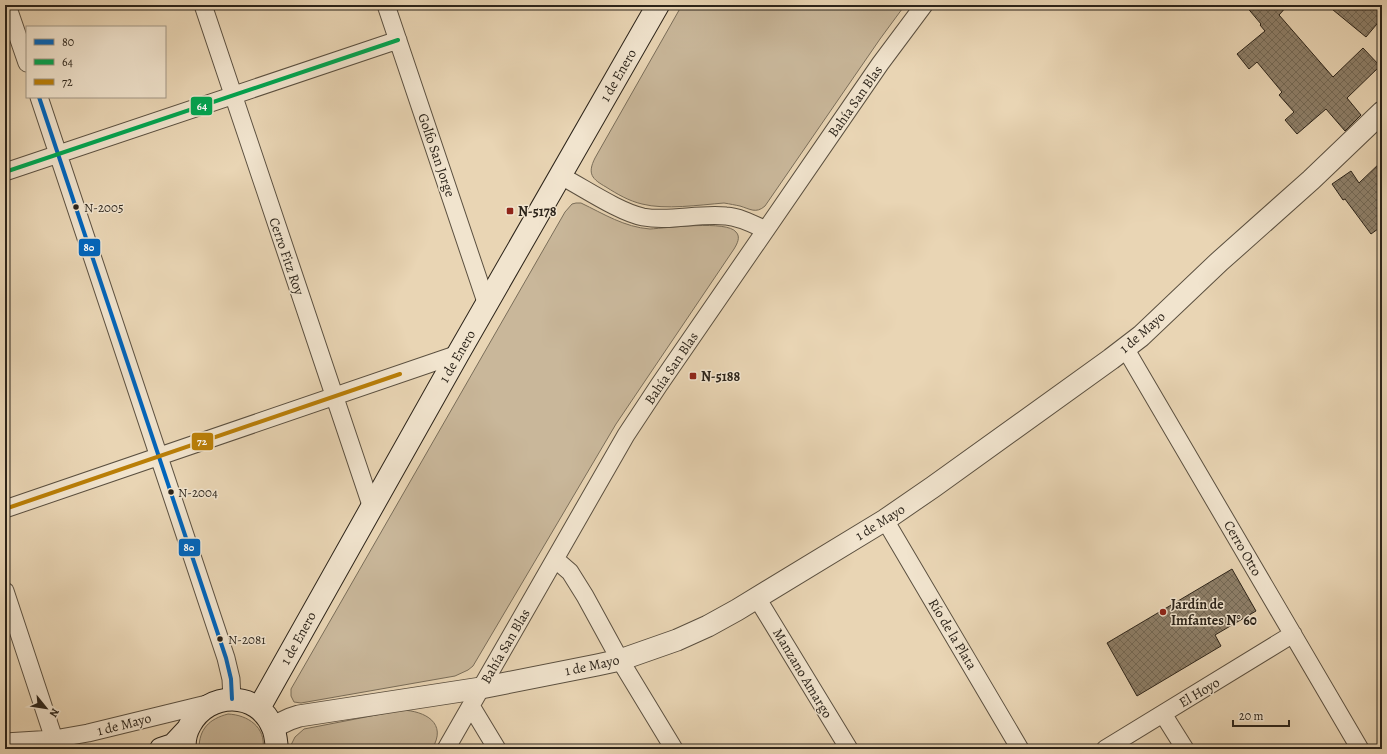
<svg xmlns="http://www.w3.org/2000/svg" width="1387" height="754" viewBox="0 0 1387 754" font-family="Alegreya,serif">
  <defs>
    <pattern id="building-cross-hatch" width="8" height="8" patternUnits="userSpaceOnUse"><rect width="8" height="8" fill="#8e806a"/><path d="M0 0l8 8M0 8l8-8" fill="none" stroke="#746956"/></pattern>
  </defs>
  <rect width="100%" height="100%" fill="#e9d5b4"/>
  <filter id="stains"><feTurbulence type="fractalNoise" baseFrequency=".005" numOctaves="4"/><feColorMatrix values="0 0 0 0 .2 0 0 0 0 .09 0 0 0 0 .02 0 0 0 .5 -.17"/></filter>
  <radialGradient id="worn" r=".72"><stop offset=".6" stop-color="#630" stop-opacity="0"/><stop offset="1" stop-color="#630" stop-opacity=".3"/></radialGradient>
  <path fill="#c9b79a" stroke="#7a6e5a" d="M682 5H905L880 39 765 206C756 214 750 209 740 206 735 205 730 204 724 203 699 205 665 210 642 204 629 201 617 194 606 187 592 179 587 174 595 158Z
    M576 203H581C604 214 624 227 650 229 667 228 727 220 736 232 741 237 737 244 734 249L616 424 473 666 468 670 455 676 301 703 294 702 291 696V689L565 212 572 204Z
    M402 710C425 711 448 723 432 749H289L295 737 304 729Z
    M228 714C248 715 266 727 263 749H199C199 729 209 719 228 714Z"/>
  <path fill="url(#building-cross-hatch)" stroke="#2c241a" d="M1245 5H1288L1279 15 1333 77 1363 48 1380 66 1347 98 1361 115 1345 131 1326 109 1297 134 1285 120 1294 112 1279 95 1282 92 1257 62 1249 69 1237 54 1265 31 1260 25 1261 24Z
    M1327 5H1382V18L1366 37Z
    M1382 161V226L1371 234 1345 199 1343 200 1332 184 1351 171 1359 183Z
    M1232 569 1256 611 1215 635 1221 646 1137 696 1107 643Z"/>
  <g fill="none" stroke-linecap="round" stroke-linejoin="round">
    <defs>
      <path id="minor" d="M7 5 27 63
        M203 5 372 508
        M386 5 487 305
        M39 97 226 658 231 679 232 699
        M5 172 398 40
        M561 176C584 188 619 212 643 217 670 222 698 213 726 216 740 217 753 224 766 230
        M1125 348 1360 749
        M5 509 458 354
        M885 520 1020 749
        M555 559 570 572 585 596 620 660 674 749
        M5 591 54 739
        M757 598 849 749
        M471 706 497 749
        M1163 714 1185 749
        M5 742 54 739 88 733 211 703
        M446 749 626 435 659 385 880 64 924 5
        M1105 749 1293 634"/>
      <path id="tertiary" d="M273 727 290 719 299 716 481 688 597 665 620 660 677 640 708 626 737 610 885 520 933 487 1111 359 1141 336 1220 261 1311 180 1382 112"/>
      <path id="secondary" d="M259 708 458 354 658 5
        M161 749 173 745 187 730
        M185 749C184 741 186 732 190 725 208 691 258 690 273 728 276 735 276 742 277 749"/>
    </defs>
    <use href="#minor" stroke="#5b5040" stroke-width="19"/>
    <use href="#tertiary" stroke="#5b5040" stroke-width="23"/>
    <use href="#secondary" stroke="#2c241a" stroke-width="24"/>
    <use href="#minor" stroke="#f1e4ce" stroke-width="17"/>
    <use href="#tertiary" stroke="#f1e4ce" stroke-width="21"/>
    <use href="#secondary" stroke="#f1e4ce" stroke-width="22"/>
    <defs>
      <path id="bus-1" d="M39 97 226 658 231 679 232 699"/>
      <path id="bus-2" d="M5 172 398 40"/>
      <path id="bus-3" d="M5 509 400 374"/>
    </defs>
    <use href="#bus-1" stroke="#f1e4ce" stroke-width="7"/>
    <use href="#bus-2" stroke="#f1e4ce" stroke-width="7"/>
    <use href="#bus-3" stroke="#f1e4ce" stroke-width="7"/>
    <use href="#bus-1" stroke="#0065bd" stroke-width="4"/>
    <use href="#bus-2" stroke="#00a651" stroke-width="4"/>
    <use href="#bus-3" stroke="#ba7f08" stroke-width="4"/>
  </g>
  <g fill="#2c241a" stroke="#f1e4ce" stroke-width="1.5">
    <circle cx="76" cy="207" r="3.5"/>
    <circle cx="171" cy="492" r="3.5"/>
    <circle cx="220" cy="639" r="3.5"/>
  </g>
  <g fill="#8f2418" stroke="#f1e4ce" stroke-width="1.5">
    <rect x="506" y="207" width="8" height="8" rx="2"/>
    <rect x="689" y="372" width="8" height="8" rx="2"/>
    <circle cx="1163" cy="612" r="4"/>
  </g>
  <g text-anchor="middle" stroke-width="3" stroke-linejoin="round" paint-order="stroke">
    <g font-size="13" fill="#2c241a" stroke="#f1e4ce" text-anchor="start">
      <text x="84" y="212">N-2005</text>
      <text x="178" y="497">N-2004</text>
      <text x="228" y="644">N-2081</text>
    </g>
    <g font-size="14" fill="#2c241a" stroke="#f1e4ce">
      <text transform="translate(618 75) rotate(-60)" y="5">1 de Enero</text>
      <text transform="translate(855 101) rotate(-55)" y="5">Bahía San Blas</text>
      <text transform="translate(437 155) rotate(71)" y="5">Golfo San Jorge</text>
      <text transform="translate(287 256) rotate(71)" y="5">Cerro Fitz Roy</text>
      <text transform="translate(1142 332) rotate(-41)" y="5">1 de Mayo</text>
      <text transform="translate(457 356) rotate(-60)" y="5">1 de Enero</text>
      <text transform="translate(671 368) rotate(-56)" y="5">Bahía San Blas</text>
      <text transform="translate(880 522) rotate(-32)" y="5">1 de Mayo</text>
      <text transform="translate(1243 548) rotate(60)" y="5">Cerro Otto</text>
      <text transform="translate(953 634) rotate(59)" y="5">Río de la Plata</text>
      <text transform="translate(298 638) rotate(-61)" y="5">1 de Enero</text>
      <text transform="translate(505 646) rotate(-60)" y="5">Bahía San Blas</text>
      <text transform="translate(592 665) rotate(-12)" y="5">1 de Mayo</text>
      <text transform="translate(803 673) rotate(59)" y="5">Manzano Amargo</text>
      <text transform="translate(1199 692) rotate(-31)" y="5">El Hoyo</text>
      <text transform="translate(124 724) rotate(-14)" y="5">1 de Mayo</text>
    </g>
    <g font-size="14" font-weight="bold" fill="#2c241a" stroke="#f1e4ce" text-anchor="start">
      <text x="518" y="216">N-5178</text>
      <text x="701" y="381">N-5188</text>
      <text x="1171" y="609">Jardín de<tspan x="1171" dy="16">Imfantes N° 60</tspan></text>
    </g>
  </g>
  <g stroke="#f1e4ce" stroke-width="1.5">
    <rect x="190" y="96" width="23" height="20" rx="4" fill="#00a651"/>
    <rect x="78" y="238" width="23" height="19" rx="4" fill="#0065bd"/>
    <rect x="191" y="432" width="23" height="19" rx="4" fill="#ba7f08"/>
    <rect x="178" y="538" width="23" height="19" rx="4" fill="#0065bd"/>
  </g>
  <g font-size="11" text-anchor="middle" font-weight="bold" fill="#fff">
    <text x="202" y="110">64</text>
    <text x="89" y="251">80</text>
    <text x="202" y="445">72</text>
    <text x="189" y="551">80</text>
  </g>
  <rect width="1387" height="754" fill="none" stroke="#e9d5b4" stroke-width="20"/>
  <rect x="6" y="6" width="1375" height="742" fill="none" stroke="#2c241a" stroke-width="2"/>
  <rect x="10" y="10" width="1367" height="734" fill="none" stroke="#2c241a"/>
  <rect x="26" y="26" width="140" height="72" fill="#f1e4ce" stroke="#a29786"/>
  <rect x="34" y="39" width="20" height="6" fill="#0065bd" stroke="#a29786"/>
  <text x="62" y="46" font-size="12" fill="#2c241a">80</text>
  <rect x="34" y="59" width="20" height="6" fill="#00a651" stroke="#a29786"/>
  <text x="62" y="66" font-size="12" fill="#2c241a">64</text>
  <rect x="34" y="79" width="20" height="6" fill="#ba7f08" stroke="#a29786"/>
  <text x="62" y="86" font-size="12" fill="#2c241a">72</text>
  <g transform="translate(46 708) rotate(120)" stroke="#f1e4ce" stroke-width="3" paint-order="stroke">
  <path d="M0-3L7 15L0 10L-7 15Z" fill="#2c241a"/>
  <text y="-6" font-size="11" font-weight="bold" text-anchor="middle" fill="#2c241a">N</text>
  </g>
  <path d="M1233 720v6h56v-6" fill="none" stroke="#2c241a" stroke-width="2"/>
  <text x="1239" y="720" font-size="12" fill="#2c241a" stroke="#f1e4ce" stroke-width="3" paint-order="stroke">20 m</text>
  <rect width="100%" height="100%" filter="url(#stains)"/>
  <rect width="100%" height="100%" fill="url(#worn)"/>
</svg>
